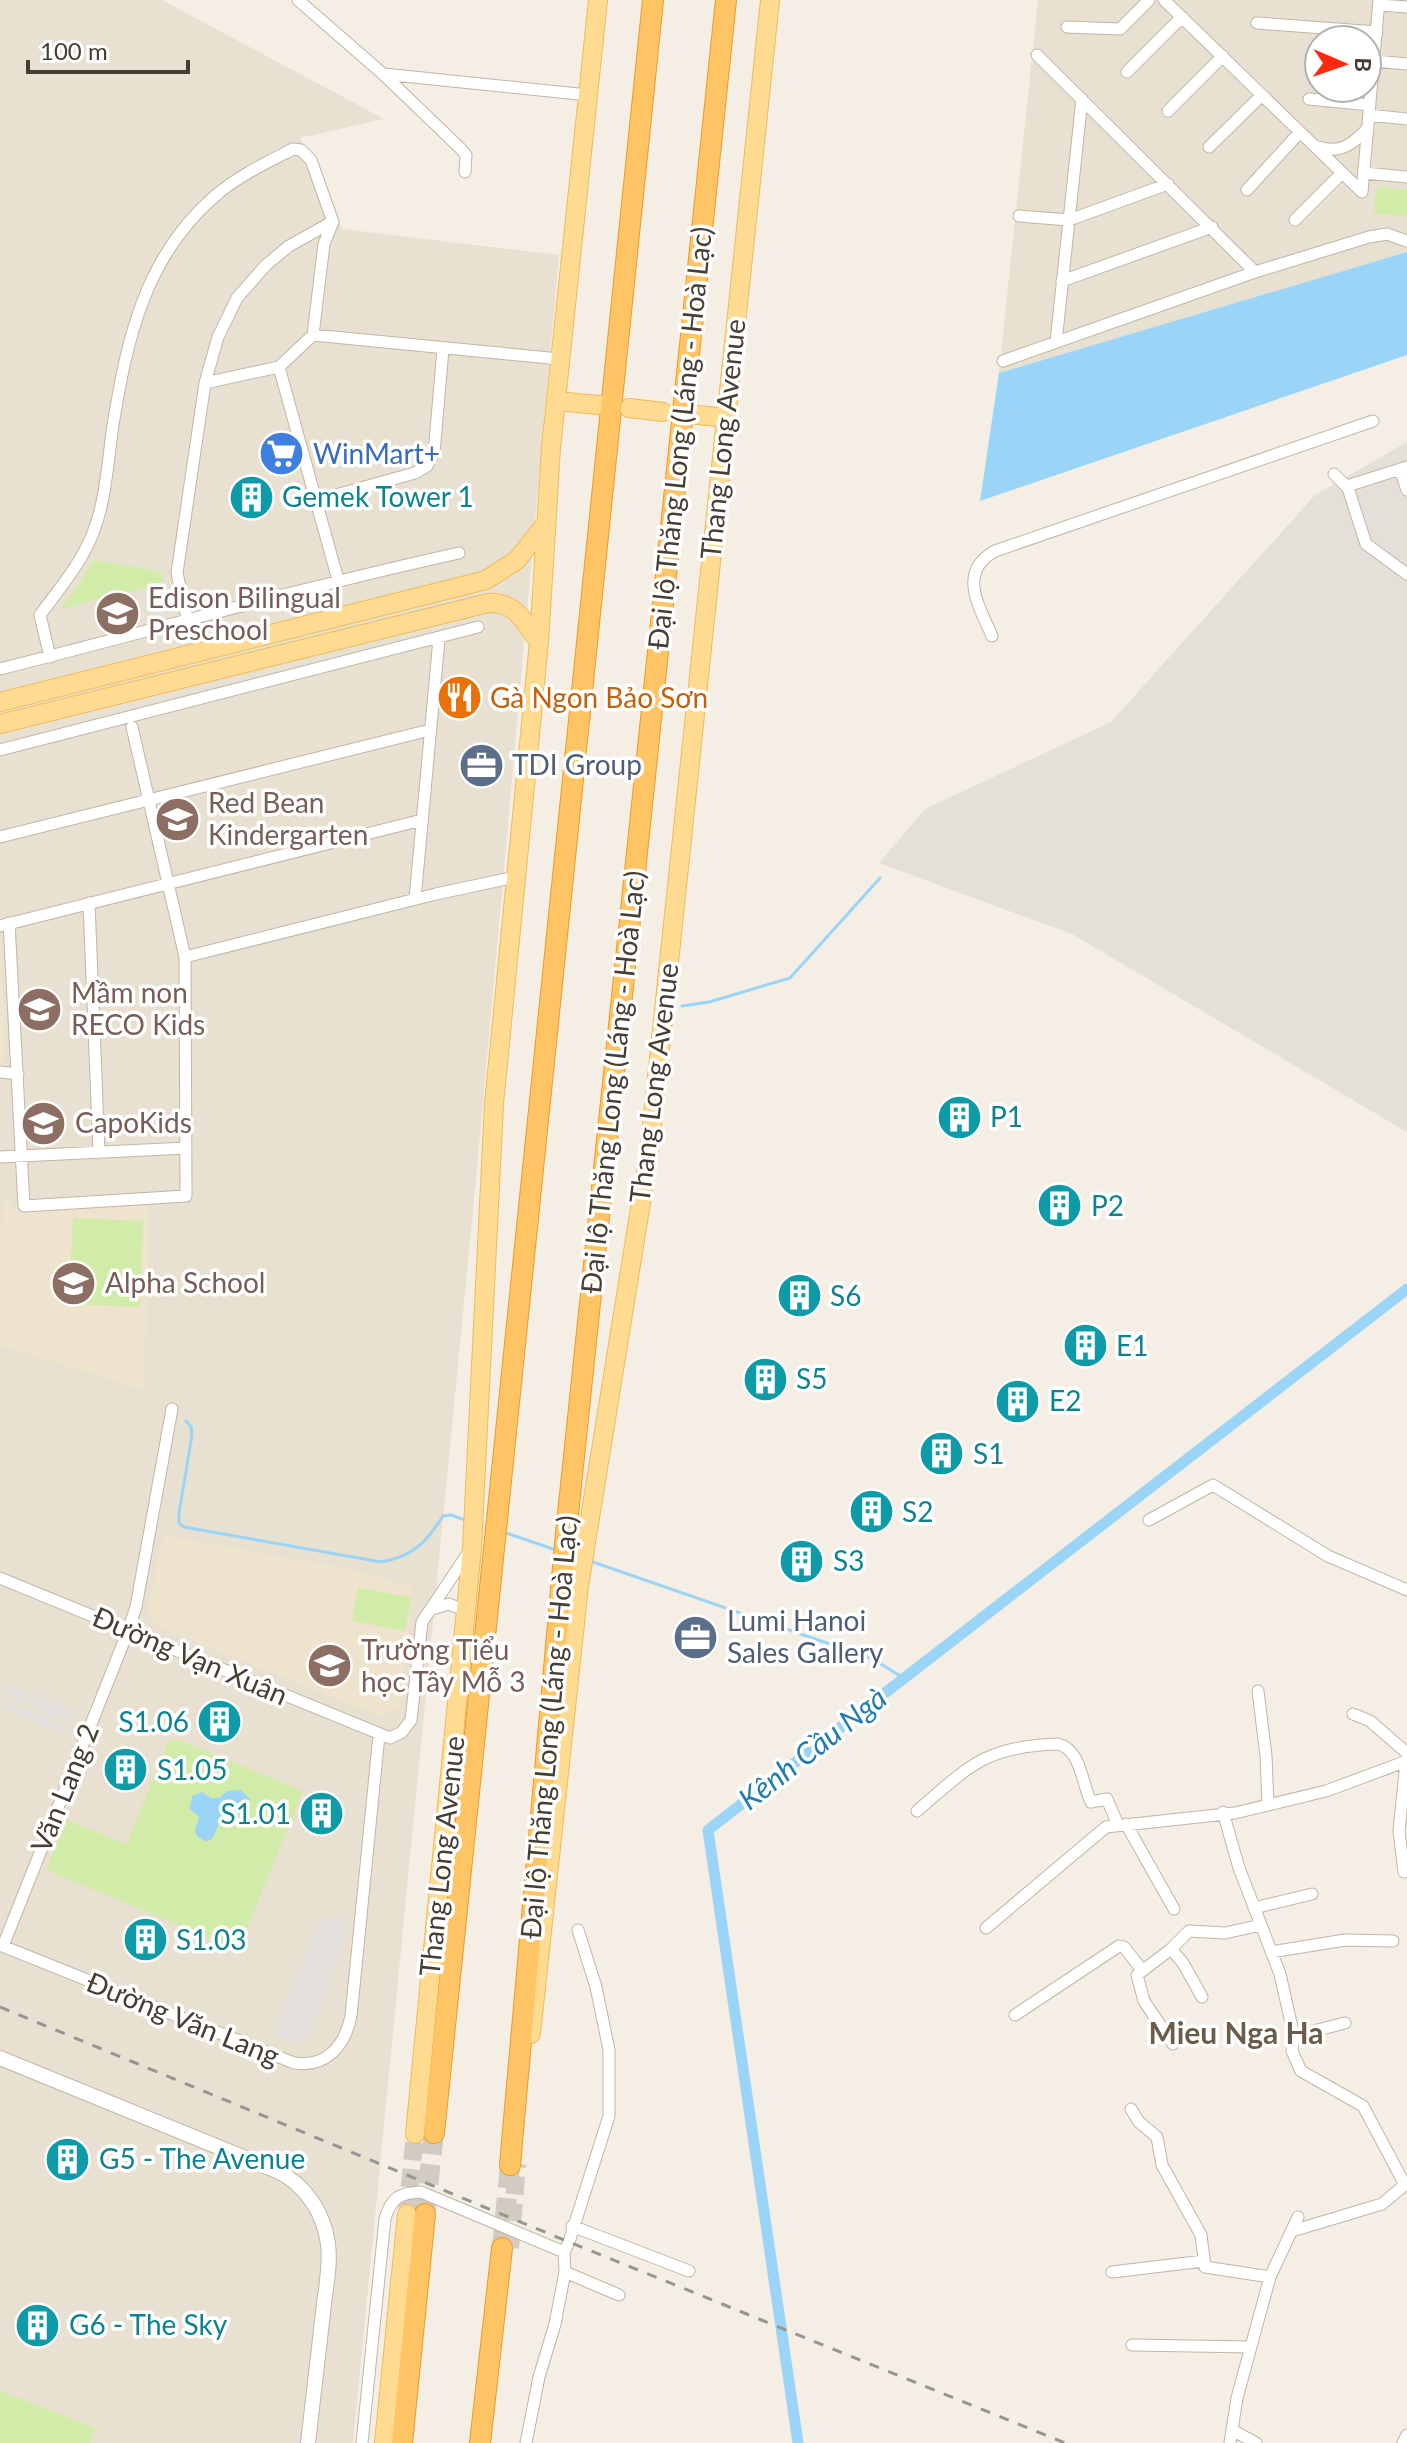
<svg xmlns="http://www.w3.org/2000/svg" width="1407" height="2443" viewBox="0 0 1407 2443" font-family="Lato,sans-serif">
  <rect width="100%" height="100%" fill="#f4eee4"/>
  <path fill="#e8e0d1" fill-rule="evenodd" d="M0 0H162L384 119 300 138 342 229 559 255 477 1169 353 2443H0Z
    M1038 0H1407V252L999 373ZM1319 40H1367V88H1319Z"/>
  <path fill="#e5dfd9" d="M1407 442V1132L1072 934 879 863 925 809 1111 722 1315 495Z"/>
  <path fill="#eee3cc" d="M0 944 6 1057 1 1062H0Z
    M4 1198H11V1209L150 1203 144 1390 0 1345V1222L3 1221Z
    M163 1535 356 1570 413 1588 400 1707 381 1717 156 1626 148 1611Z"/>
  <path fill="#d1eca8" d="M1376 187 1407 190V216L1374 213Z
    M93 560 153 570 162 574 164 579 161 584 60 609 80 583Z
    M73 1218 143 1221 140 1307 69 1304Z
    M358 1588 411 1597 405 1631 352 1621Z
    M176 1739 303 1791 238 1950 46 1870 67 1820 127 1844 168 1742Z
    M0 2391 96 2428 90 2443H0Z"/>
  <path fill="#e4e1dd" d="M7 1683 76 1712 72 1723 2 1694Z
    M7 1702 68 1727 65 1734 4 1709Z
    M321 1916 347 1919 343 1949 307 2040 297 2044 273 2034Z
    M3 2051 273 2160 271 2165 1 2056Z"/>
  <path fill="#9ad5f7" d="M1407 252V355L980 501 999 373Z
    M241 1790 250 1799C248 1818 233 1813 221 1821 213 1831 215 1851 196 1835L195 1830 199 1817 190 1809 192 1796 202 1792 211 1798H219L227 1791Z"/>
  <g fill="none" stroke-linecap="round" stroke-linejoin="round">
    <path stroke="#9ad5f7" stroke-width="3" d="M682 1006 709 1002 790 978 880 878
      M186 1421 191 1427 192 1435 179 1513V1523L184 1527 381 1562C413 1556 425 1544 443 1516L451 1515 465 1520
      M503 1532 556 1550
      M590 1561 873 1659 905 1679"/>
    <path stroke="#9ad5f7" stroke-width="11" d="M798 2443 708 1830 1407 1289"/>
    <path stroke="#d1cbc1" stroke-width="18" stroke-dasharray="18 9" stroke-linecap="butt" d="M407 2214 415 2134
      M510 2248 517 2164"/>
    <path stroke="#d1cbc1" stroke-width="20" stroke-dasharray="20 10" stroke-linecap="butt" d="M425 2214 434 2133
      M502 2248 510 2165"/>
    <defs>
      <path id="minor" d="M298 0 383 74 461 149 466 155 465 172
        M1164 0 1362 192
        M1379 5 1407 7
        M1257 23 1377 32
        M1067 27 1120 29 1149 0
        M1037 55 1255 272
        M1374 61 1407 64
        M1127 72 1182 17
        M384 74 588 95
        M1309 99 1370 105
        M1168 111 1223 56
        M1369 115 1407 119
        M1209 147 1262 95
        M1318 147C1341 154 1353 144 1368 128
        M1364 173 1407 177
        M1247 190 1300 132
        M1362 192 1379 0
        M1019 216 1069 220 1168 184
        M1295 220 1342 173
        M1062 281 1212 227
        M1056 342 1082 99
        M1003 361 1255 272 1369 237 1387 234 1407 241
        M279 367 338 580
        M205 383 279 367 313 335 560 359
        M1400 469 1407 490
        M1334 474 1348 488 1366 544 1407 574
        M1347 486 1407 467
        M314 501 415 473 427 466 434 453 443 349
        M188 622 177 573 205 383 218 337 237 298 266 265 289 246 332 222
        M992 636C979 606 957 572 995 551L1373 421
        M50 657 40 615C59 589 81 564 93 533 106 500 108 460 113 425 127 339 145 256 215 196 238 176 266 163 293 149L301 150 311 160 333 222 324 244 313 335
        M0 669C153 630 305 587 459 553
        M0 750 478 627
        M0 837 430 730
        M415 899 439 639
        M89 903 99 1153
        M9 923 24 1206 186 1196 185 957 132 727
        M0 926 422 820
        M185 957 436 894 515 877
        M0 1072 18 1074
        M0 1157 186 1148
        M1149 1520 1213 1485 1328 1556 1407 1590
        M0 1578 390 1738 402 1732 411 1720 422 1622 470 1550
        M432 1609 449 1604 466 1611
        M1258 1691 1266 1756 1268 1805
        M1353 1714 1370 1721 1407 1753
        M917 1811C969 1766 986 1746 1058 1744 1081 1749 1082 1784 1091 1802L1107 1799 1118 1825
        M1223 1812 1239 1868 1280 1974 1294 2036 1292 2051 1301 2071 1363 2106 1405 2185
        M1126 1824 1174 1909
        M1404 1872 1399 1831 1406 1762
        M1254 1908 1312 1894
        M986 1928 1106 1827 1235 1813 1326 1791 1407 1761
        M0 1945 294 2063C327 2068 345 2045 351 2016L379 1735
        M3 1946 128 1631 136 1607 172 1409
        M1171 1949 1183 1963 1202 1997
        M1271 1952 1345 1940 1393 1941
        M1015 2015 1119 1946 1124 1947 1142 1970
        M1294 2036 1345 2023
        M1173 2044 1144 2001 1137 1975 1171 1949 1189 1931 1225 1933 1261 1925
        M1131 2109 1139 2122 1157 2137 1162 2165 1201 2235 1205 2267 1270 2277
        M572 2226 689 2271
        M1292 2231 1382 2204 1407 2183
        M565 2272 619 2295
        M1112 2272 1204 2261
        M1132 2345 1251 2347
        M1232 2430 1256 2443
        M362 2443 385 2219C391 2197 400 2193 421 2192L564 2252
        M526 2443 539 2377 555 2324 565 2272 564 2252 569 2242 609 2116V2050L596 1987 578 1930
        M1230 2443 1237 2398 1270 2277 1298 2217
        M1403 2443 1407 2435"/>
      <path id="tertiary" d="M0 2058 277 2171C305 2184 324 2213 328 2244 331 2267 325 2290 323 2313 318 2356 313 2400 308 2443"/>
      <path id="primary" d="M556 401 609 406
        M629 408 663 412
        M689 414 726 418
        M0 702 486 580 517 560 544 526
        M0 724 488 603C515 601 525 622 539 642
        M531 2034 579 1586 649 1153 770 0
        M415 2134 472 1548 494 1104 539 642 551 448 598 0
        M384 2443 407 2214"/>
      <path id="motorway" d="M434 2133 653 0
        M510 2165 566 1533 726 0
        M402 2443 425 2214
        M480 2443 502 2248"/>
    </defs>
    <use href="#minor" stroke="#c0b6a6" stroke-width="13"/>
    <use href="#tertiary" stroke="#c0b6a6" stroke-width="16"/>
    <use href="#primary" stroke="#efbb57" stroke-width="20"/>
    <use href="#motorway" stroke="#ec9a26" stroke-width="22"/>
    <use href="#minor" stroke="#fff" stroke-width="11"/>
    <use href="#tertiary" stroke="#fff" stroke-width="14"/>
    <use href="#primary" stroke="#ffdb92" stroke-width="18"/>
    <use href="#motorway" stroke="#ffc564" stroke-width="20"/>
    <path stroke="#959595" stroke-width="3" stroke-dasharray="10 10" stroke-linecap="butt" d="M0 2007 569 2242 1065 2443"/>
  </g>
  <defs>
    <symbol id="supermarket-disc" viewBox="-11 -11 22 22"><circle r="9.5" fill="#3f7fe0" stroke="#fff"/><path d="M-6-5.5h2.5l.6 2H6L4.5 2H-2.5L-4.4-4H-6ZM-1.5 3.2a1.3 1.3 0 1 0 .1 0ZM3 3.2a1.3 1.3 0 1 0 .1 0Z" fill="#fff"/></symbol>
    <symbol id="building-disc" viewBox="-11 -11 22 22"><circle r="9.5" fill="#0f9aa8" stroke="#fff"/><path d="M-4-6H4V6H1V3H-1V6H-4ZM-2.5-4.3h1.7v1.8h-1.7ZM.8-4.3h1.7v1.8H.8ZM-2.5-1h1.7V.8h-1.7ZM.8-1h1.7V.8H.8Z" fill="#fff"/></symbol>
    <symbol id="school-disc" viewBox="-11 -11 22 22"><circle r="9.5" fill="#8d6e63" stroke="#fff"/><path d="M0-5L7-2L0 1L-7-2ZM-4 1L0 2.5L4 1V4Q0 6-4 4Z" fill="#fff"/></symbol>
    <symbol id="restaurant-disc" viewBox="-11 -11 22 22"><circle r="9.5" fill="#e8710a" stroke="#fff"/><path d="M-5-6h1v4h1v-4h1v4h1v-4h1v5L-1.5 .5V6h-2V.5L-5-1ZM5-6V6H3V1.5H1.5Q1.5-4 5-6Z" fill="#fff"/></symbol>
    <symbol id="office-disc" viewBox="-11 -11 22 22"><circle r="9.5" fill="#5c6f8a" stroke="#fff"/><path d="M-6-3h4V-5.5h4V-3h4V5H-6ZM-1-4.5V-3h2v-1.5ZM-6 0V1H6V0Z" fill="#fff"/></symbol>
  </defs>
  <g fill-rule="evenodd">
    <use href="#supermarket-disc" x="256" y="428" width="51" height="51"/>
    <use href="#building-disc" x="226" y="472" width="51" height="51"/>
    <use href="#school-disc" x="92" y="588" width="51" height="51"/>
    <use href="#restaurant-disc" x="434" y="672" width="51" height="51"/>
    <use href="#office-disc" x="456" y="740" width="51" height="51"/>
    <use href="#school-disc" x="152" y="794" width="51" height="51"/>
    <use href="#school-disc" x="14" y="984" width="51" height="51"/>
    <use href="#building-disc" x="934" y="1092" width="51" height="51"/>
    <use href="#school-disc" x="18" y="1098" width="51" height="51"/>
    <use href="#building-disc" x="1034" y="1180" width="51" height="51"/>
    <use href="#school-disc" x="48" y="1258" width="51" height="51"/>
    <use href="#building-disc" x="774" y="1270" width="51" height="51"/>
    <use href="#building-disc" x="1060" y="1320" width="51" height="51"/>
    <use href="#building-disc" x="740" y="1354" width="51" height="51"/>
    <use href="#building-disc" x="992" y="1376" width="51" height="51"/>
    <use href="#building-disc" x="916" y="1428" width="51" height="51"/>
    <use href="#building-disc" x="846" y="1486" width="51" height="51"/>
    <use href="#building-disc" x="776" y="1536" width="51" height="51"/>
    <use href="#office-disc" x="670" y="1612" width="51" height="51"/>
    <use href="#school-disc" x="304" y="1640" width="51" height="51"/>
    <use href="#building-disc" x="194" y="1696" width="51" height="51"/>
    <use href="#building-disc" x="100" y="1744" width="51" height="51"/>
    <use href="#building-disc" x="296" y="1788" width="51" height="51"/>
    <use href="#building-disc" x="120" y="1914" width="51" height="51"/>
    <use href="#building-disc" x="42" y="2134" width="51" height="51"/>
    <use href="#building-disc" x="12" y="2300" width="51" height="51"/>
  </g>
  <g text-anchor="middle" stroke-width="7" stroke-linejoin="round" paint-order="stroke">
    <g font-size="28" fill="#463e33" stroke="#fff">
      <text transform="translate(680 438) rotate(-84)" y="10">Đại lộ Thăng Long (Láng - Hoà Lạc)</text>
      <text transform="translate(723 439) rotate(-84)" y="10">Thang Long Avenue</text>
      <text transform="translate(613 1082) rotate(-84)" y="10">Đại lộ Thăng Long (Láng - Hoà Lạc)</text>
      <text transform="translate(654 1083) rotate(-83)" y="10">Thang Long Avenue</text>
      <text transform="translate(190 1656) rotate(23)" y="10">Đường Vạn Xuân</text>
      <text transform="translate(549 1727) rotate(-85)" y="10">Đại lộ Thăng Long (Láng - Hoà Lạc)</text>
      <text transform="translate(65 1788) rotate(-68)" y="10">Văn Lang 2</text>
      <text transform="translate(442 1856) rotate(-84)" y="10">Thang Long Avenue</text>
      <text transform="translate(183 2019) rotate(22)" y="10">Đường Văn Lang</text>
    </g>
    <g font-size="28" fill="#366cbe" stroke="#fff" text-anchor="start">
      <text x="313" y="464">WinMart+</text>
    </g>
    <g font-size="28" fill="#0d838f" stroke="#fff" text-anchor="start">
      <text x="282" y="507">Gemek Tower 1</text>
      <text x="990" y="1127">P1</text>
      <text x="1091" y="1216">P2</text>
      <text x="830" y="1306">S6</text>
      <text x="1116" y="1356">E1</text>
      <text x="796" y="1389">S5</text>
      <text x="1049" y="1411">E2</text>
      <text x="973" y="1464">S1</text>
      <text x="902" y="1522">S2</text>
      <text x="833" y="1571">S3</text>
      <text x="189" y="1732" text-anchor="end">S1.06</text>
      <text x="157" y="1780">S1.05</text>
      <text x="291" y="1824" text-anchor="end">S1.01</text>
      <text x="176" y="1950">S1.03</text>
      <text x="99" y="2169">G5 - The Avenue</text>
      <text x="69" y="2335">G6 - The Sky</text>
    </g>
    <g font-size="28" fill="#785e54" stroke="#fff" text-anchor="start">
      <text x="148" y="608">Edison Bilingual<tspan x="148" dy="32">Preschool</tspan></text>
      <text x="208" y="813">Red Bean<tspan x="208" dy="32">Kindergarten</tspan></text>
      <text x="71" y="1003">Mầm non<tspan x="71" dy="32">RECO Kids</tspan></text>
      <text x="75" y="1133">CapoKids</text>
      <text x="105" y="1293">Alpha School</text>
      <text x="361" y="1660">Trường Tiểu<tspan x="361" dy="32">học Tây Mỗ 3</tspan></text>
    </g>
    <g font-size="28" fill="#c56008" stroke="#fff" text-anchor="start">
      <text x="490" y="708">Gà Ngon Bảo Sơn</text>
    </g>
    <g font-size="28" fill="#4e5e75" stroke="#fff" text-anchor="start">
      <text x="512" y="775">TDI Group</text>
      <text x="727" y="1631">Lumi Hanoi<tspan x="727" dy="32">Sales Gallery</tspan></text>
    </g>
    <g font-size="30" font-style="italic" fill="#227cb3" stroke="#fff">
      <text transform="translate(813 1749) rotate(-38)" y="10">Kênh Cầu Ngà</text>
    </g>
    <g font-size="30" font-weight="bold" fill="#6a5c49" stroke="#fff">
      <text x="1236" y="2044">Mieu Nga Ha</text>
    </g>
  </g>
  <g transform="translate(1343 64) rotate(92)"><circle r="38" fill="#ffffff" stroke="#b5b2ad" stroke-width="2"/>
  <path d="M0-6L14 30L0 20L-14 30Z" fill="#ff2910"/>
  <text y="-12" font-size="22" font-weight="bold" text-anchor="middle" fill="#463e33">B</text>
  </g>
  <path d="M28 60v12h160v-12" fill="none" stroke="#463e33" stroke-width="4"/>
  <text x="40" y="60" font-size="24" fill="#463e33" stroke="#ffffff" stroke-width="6" paint-order="stroke">100 m</text>
</svg>
